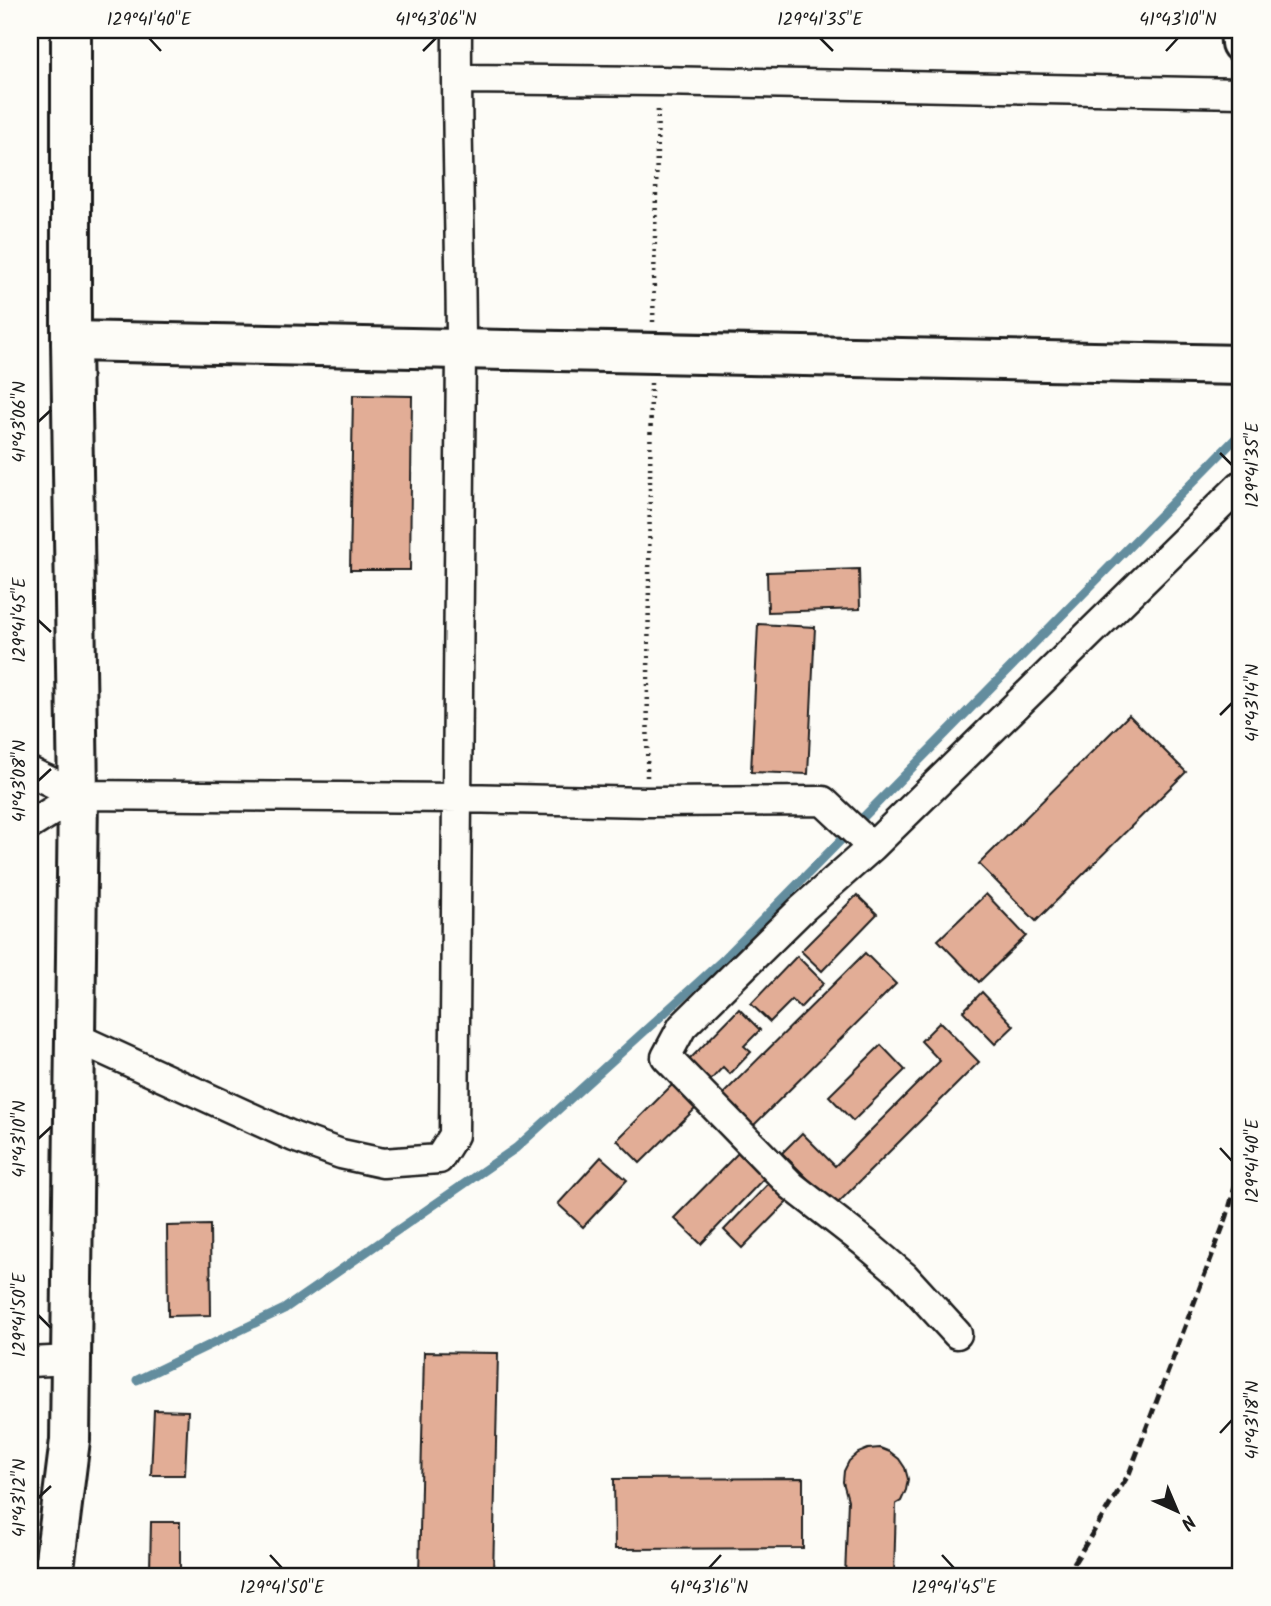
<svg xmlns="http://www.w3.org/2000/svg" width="1271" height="1606" viewBox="0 0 1271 1606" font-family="Kalam,sans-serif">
  <rect width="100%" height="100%" fill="#fdfcf7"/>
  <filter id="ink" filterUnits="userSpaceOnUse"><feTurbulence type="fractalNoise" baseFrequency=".0143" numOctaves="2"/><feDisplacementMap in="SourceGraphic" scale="14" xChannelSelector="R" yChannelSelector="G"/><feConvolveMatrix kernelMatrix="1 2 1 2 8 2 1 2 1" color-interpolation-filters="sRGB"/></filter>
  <g filter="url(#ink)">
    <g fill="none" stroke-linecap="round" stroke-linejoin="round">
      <path stroke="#638d9e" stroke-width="9" d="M137 1380 284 1309 516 1148 725 958 1241 433"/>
    </g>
    <path fill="#e2ad96" stroke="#1c1c1c" stroke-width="2" d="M353 395 412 396 410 570H350Z
      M859 569 860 609 768 612 767 572Z
      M758 624 815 627 808 774 751 772Z
      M1129 715 1186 772 1036 921 979 864Z
      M986 894 1026 936 979 982 938 940Z
      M857 895 877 914 822 971 801 951Z
      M865 953 896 984 750 1129 719 1098Z
      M797 956 824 983 800 1008 792 1000 770 1022 751 1004Z
      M982 992 1014 1026 995 1044 963 1011Z
      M739 1009 760 1030 744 1046 751 1052 730 1074 723 1067 707 1084 686 1063Z
      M940 1022 979 1062 835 1206 782 1153 802 1133 835 1166 940 1061 921 1041Z
      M881 1045 905 1070 853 1121 829 1096Z
      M674 1083 697 1107 640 1163 617 1140Z
      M742 1149 768 1174 701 1244 674 1218Z
      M601 1157 627 1180 583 1227 558 1204Z
      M771 1181 790 1199 742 1248 724 1230Z
      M210 1225 211 1315 168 1316 167 1226Z
      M424 1352 498 1353 493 1576H419Z
      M154 1410 188 1411 185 1475H151Z
      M880 1448 890 1452 899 1459 905 1468 908 1479 906 1490 901 1501 896 1504 894 1576H845L848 1500 843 1482 844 1471 849 1461 858 1453 868 1449Z
      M803 1478V1548L615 1549 614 1479Z
      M151 1522H180V1570H150Z"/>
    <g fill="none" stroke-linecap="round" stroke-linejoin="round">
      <defs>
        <path id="street" d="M457 79 658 81 1241 93
          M30 772 78 795 459 798 647 802 823 801 872 847
          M30 825 78 795
          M75 1037 294 1137 341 1154 383 1163 439 1159 454 1135C458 874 461 613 461 352 461 244 456 137 457 30
          M957 1334 904 1276 864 1242 792 1186 666 1057 682 1027 802 909 872 847 1241 485
          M30 1362 71 1360"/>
        <path id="secondary" d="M1240 30 1241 43
          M71 341 1241 365"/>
        <path id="highway" d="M53 1576 70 1440 78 795 71 341V30"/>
      </defs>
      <use href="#street" stroke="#1c1c1c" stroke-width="33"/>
      <use href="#secondary" stroke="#1c1c1c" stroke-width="44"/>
      <use href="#highway" stroke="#1c1c1c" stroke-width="44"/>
      <path stroke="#1c1c1c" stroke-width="4.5" stroke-dasharray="2 5" stroke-linecap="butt" d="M653 322 658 107
        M647 777 651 383"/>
      <use href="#street" stroke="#fdfcf7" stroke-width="28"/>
      <use href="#secondary" stroke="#fdfcf7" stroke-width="38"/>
      <use href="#highway" stroke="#fdfcf7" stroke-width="38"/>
      <path stroke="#1c1c1c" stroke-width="5" stroke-dasharray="10 5" stroke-linecap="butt" d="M1066 1576 1129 1474 1227 1216 1241 1165"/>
    </g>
  </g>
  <path fill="none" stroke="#1c1c1c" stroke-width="2.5" d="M149 38 161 51M820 38 833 51M423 51 436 38M1166 51 1178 38M38 422 51 410M1220 453 1232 465M38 620 51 632M1220 715 1232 703M38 781 51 769M38 1139 51 1127M1220 1148 1232 1161M38 1315 51 1328M1220 1433 1232 1420M38 1498 51 1486M270 1555 282 1568M942 1555 954 1568M709 1568 721 1555"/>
  <rect width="1271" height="1606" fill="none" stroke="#fdfcf7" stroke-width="77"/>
  <g transform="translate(1177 1511) rotate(136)" stroke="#fdfcf7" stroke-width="5" paint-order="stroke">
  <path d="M0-5L12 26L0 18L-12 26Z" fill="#1c1c1c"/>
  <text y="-10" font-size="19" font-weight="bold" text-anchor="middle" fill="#1c1c1c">N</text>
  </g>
  <rect x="38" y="38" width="1194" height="1530" fill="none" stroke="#1c1c1c" stroke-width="2.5"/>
  <g font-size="18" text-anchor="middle" fill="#1c1c1c">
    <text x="149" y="25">129°41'40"E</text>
    <text x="436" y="25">41°43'06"N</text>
    <text x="820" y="25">129°41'35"E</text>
    <text x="1178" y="25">41°43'10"N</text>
    <text transform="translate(19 422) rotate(-90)" y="6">41°43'06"N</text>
    <text transform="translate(1252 465) rotate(-90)" y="6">129°41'35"E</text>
    <text transform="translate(19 620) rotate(-90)" y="6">129°41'45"E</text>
    <text transform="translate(1252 703) rotate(-90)" y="6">41°43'14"N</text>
    <text transform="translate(19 781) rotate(-90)" y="6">41°43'08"N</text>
    <text transform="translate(19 1139) rotate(-90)" y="6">41°43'10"N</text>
    <text transform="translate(1252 1161) rotate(-90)" y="6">129°41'40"E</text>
    <text transform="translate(19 1315) rotate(-90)" y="6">129°41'50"E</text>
    <text transform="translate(1252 1420) rotate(-90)" y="6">41°43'18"N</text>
    <text transform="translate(19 1498) rotate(-90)" y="6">41°43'12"N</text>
    <text x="282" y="1593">129°41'50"E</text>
    <text x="709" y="1593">41°43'16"N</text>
    <text x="954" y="1593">129°41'45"E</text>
  </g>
</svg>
